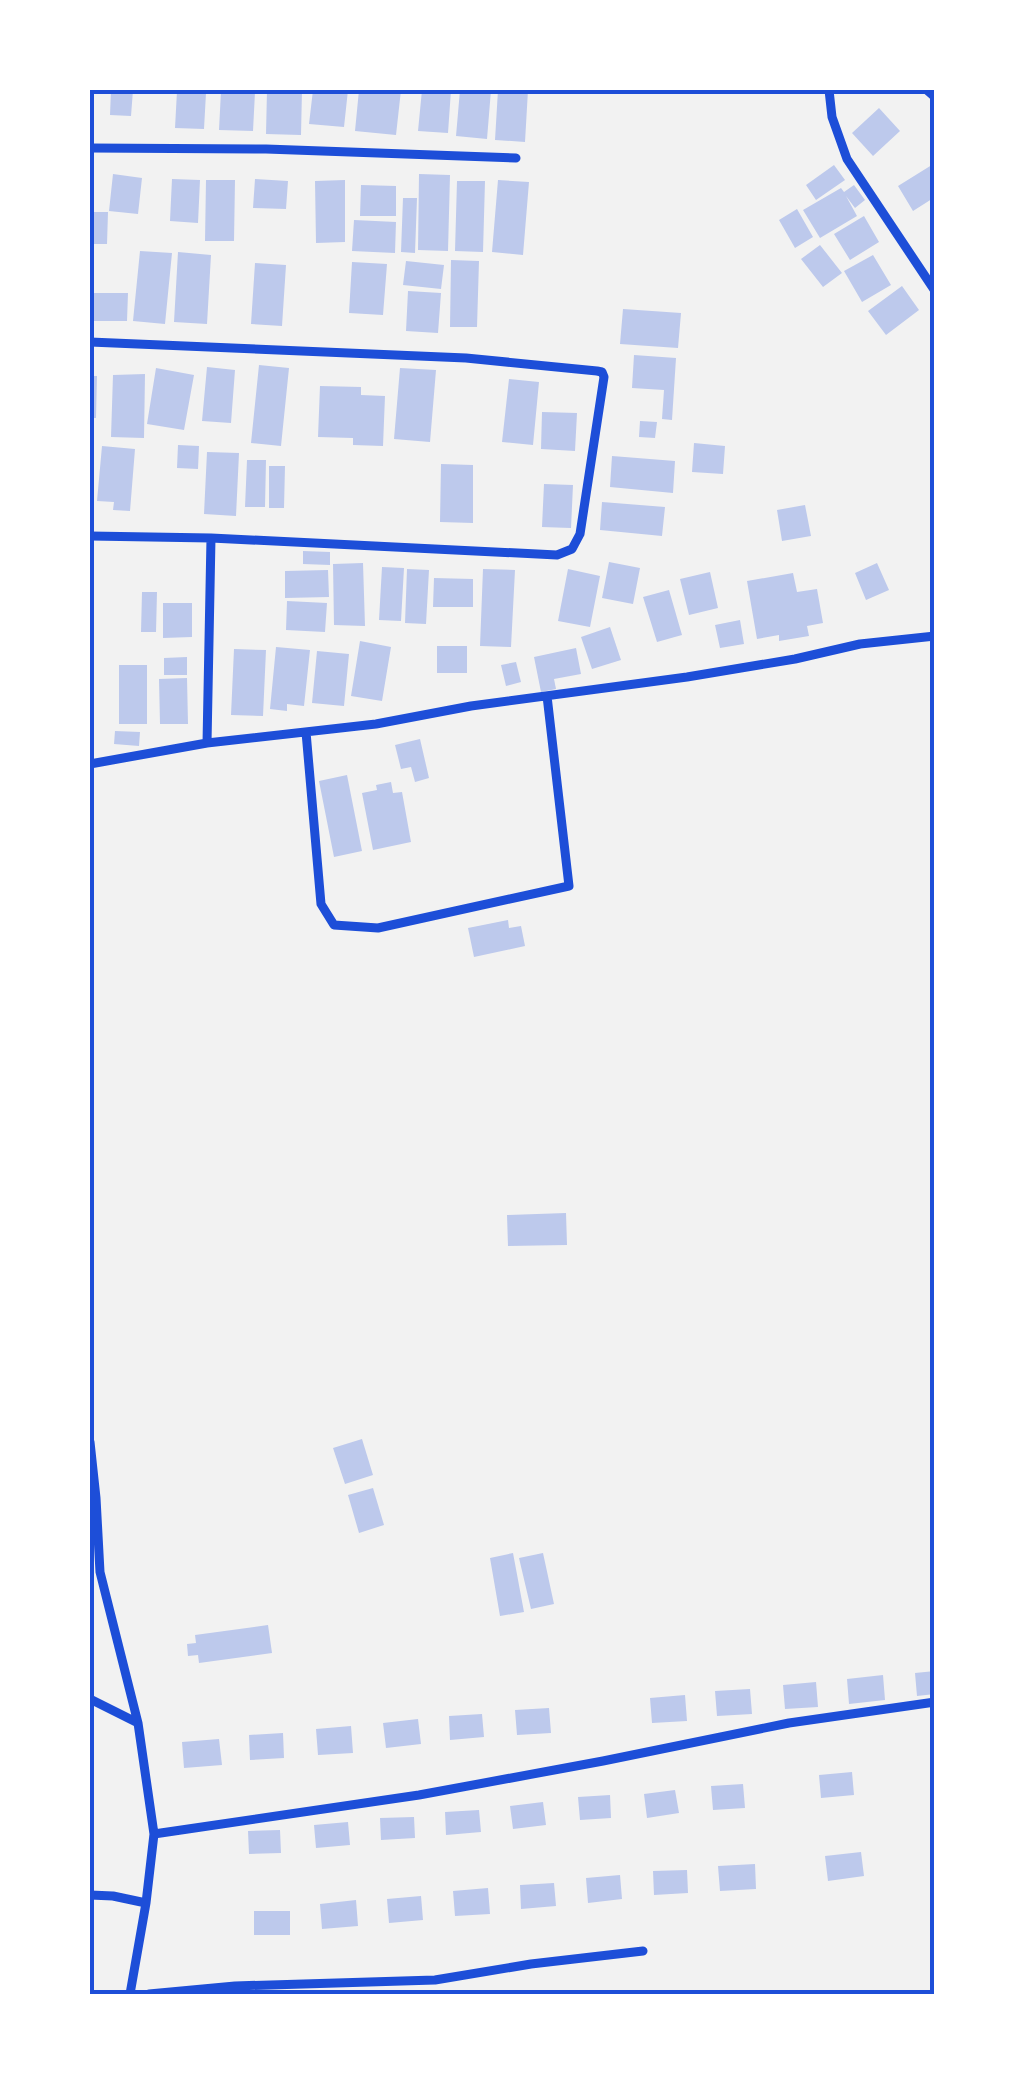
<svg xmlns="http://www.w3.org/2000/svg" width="1025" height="2084" viewBox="0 0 1025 2084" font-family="'DM Sans',sans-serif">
  <rect width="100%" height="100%" fill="#f2f2f2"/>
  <path fill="#bdc9ec" d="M111 90H133L131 116 110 115Z
    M267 90H302L301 135 266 134Z
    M313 90H348L344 127 309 124Z
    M359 90H401L396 135 355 131Z
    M422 90H451L448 133 418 131Z
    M460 90H491L487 139 456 136Z
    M498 90H528L525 142 495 140Z
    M177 91 206 93 204 129 175 128Z
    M221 91 255 92 253 131 219 130Z
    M879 108 900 131 873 156 852 133Z
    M935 163V197L913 211 898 186Z
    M834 165 845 180 816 200 806 185Z
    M113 174 142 178 138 214 109 211Z
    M419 174 450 175 448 251 418 250Z
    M172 179 200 180 198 223 170 221Z
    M255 179 288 181 286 209 253 208Z
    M206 180H235L234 241H205Z
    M345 180V242L316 243 315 181Z
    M498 180 529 182 523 255 492 252Z
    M457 181H485L483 252 455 251Z
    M361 185 396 186V216H360Z
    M854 185 865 200 855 208 846 196 857 216 820 238 803 210 841 188 844 192Z
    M403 198H417L415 253 401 252Z
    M797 209 813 237 795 248 779 220Z
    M90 212H108L107 244H90Z
    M864 216 879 242 850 260 834 234Z
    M354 220 396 222 395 253 352 251Z
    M820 245 842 273 823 287 801 259Z
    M140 251 172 253 165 324 133 321Z
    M178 252 211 255 207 324 174 322Z
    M873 255 891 285 862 302 844 271Z
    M451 260 479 261 477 327H450Z
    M406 261 444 265 441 289 403 285Z
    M352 262 387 264 383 315 349 313Z
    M255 263 286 265 282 326 251 324Z
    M902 286 919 310 886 335 868 311Z
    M408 291 441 293 438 333 406 331Z
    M90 293H128L127 321H90Z
    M623 309 681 313 678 348 620 344Z
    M634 355 676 358 672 420 662 419 664 390 632 388Z
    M259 365 289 368 281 446 251 443Z
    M207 367 235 370 231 423 202 421Z
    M156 368 194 375 184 430 147 424Z
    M400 368 436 370 430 442 394 439Z
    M145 374 144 438 111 437 113 375Z
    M90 376H97L96 418H90Z
    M509 379 539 382 533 445 502 442Z
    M320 386 361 387V395L385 396 383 446 353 445V438L318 437Z
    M542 412 577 413 575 451 541 449Z
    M640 421 657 422 655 438 639 437Z
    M694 443 725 446 723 474 692 472Z
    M178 445 199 446 198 469 177 468Z
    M102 446 135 449 130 511 113 510 114 502 97 501Z
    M207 452 239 453 236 516 204 514Z
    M612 456 675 461 673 493 610 487Z
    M247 460H266L265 507H245Z
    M441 464 473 465V523L440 522Z
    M269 466H285L284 508H269Z
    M544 484 573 485 571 528 542 527Z
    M602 502 665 507 662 536 600 530Z
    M805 505 811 536 782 541 777 510Z
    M303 551 330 552V565L303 564Z
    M609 562 640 568 633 604 602 598Z
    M363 563 365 626 334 625 333 564Z
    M877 563 889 590 866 600 855 573Z
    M382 567 404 568 401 621 379 620Z
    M407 569 429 570 426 624 405 623Z
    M483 569 515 570 511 647 480 646Z
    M568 569 600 576 590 627 558 621Z
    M328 570 329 597 285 598V571Z
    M710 572 718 608 689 615 680 579Z
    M793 573 797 592 817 589 823 623 807 626 809 636 779 641V635L757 639 747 581Z
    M434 578 473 579V607H433Z
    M669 590 682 635 657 642 643 597Z
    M142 592H157L156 632H141Z
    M287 601 327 603 325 632 286 630Z
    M163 603H192V637L163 638Z
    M740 620 744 644 720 648 715 625Z
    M610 627 621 660 592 669 581 637Z
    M360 641 391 647 382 701 351 696Z
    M437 646H467V673H437Z
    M276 647 310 650 304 706 287 704V711L270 709Z
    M576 648 581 674 554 679 556 689 541 692 534 657Z
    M234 649 266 650 263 716 231 715Z
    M317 651 349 654 344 706 312 703Z
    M187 657V675H164V658Z
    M516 662 521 682 506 686 501 665Z
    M119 665H147V724H119Z
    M187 678 188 724H160L159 679Z
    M115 731 140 732 139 746 114 744Z
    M420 739 429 778 415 782 411 767 401 769 395 745Z
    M347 775 362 851 334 857 319 781Z
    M391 782 393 793 402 792 411 842 373 850 362 793 377 790 376 785Z
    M508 920 509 928 521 926 525 946 474 957 468 928Z
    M566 1213 567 1245 508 1246 507 1215Z
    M362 1439 373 1475 345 1484 333 1448Z
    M373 1488 384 1525 359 1533 348 1495Z
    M513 1553 524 1612 500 1616 490 1558Z
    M543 1553 554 1604 531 1609 519 1558Z
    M268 1625 272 1653 199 1663 198 1655 188 1656 187 1644 196 1643 195 1635Z
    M935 1671V1694L917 1696 915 1673Z
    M883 1675 885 1700 849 1704 847 1679Z
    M816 1682 818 1707 785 1709 783 1685Z
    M750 1689 752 1714 717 1716 715 1691Z
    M685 1695 687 1721 652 1723 650 1698Z
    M549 1708 551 1733 517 1735 515 1710Z
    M482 1714 484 1737 450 1740 449 1716Z
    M418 1719 421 1744 386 1748 383 1723Z
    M351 1726 353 1753 318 1755 316 1729Z
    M283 1733 284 1758 250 1760 249 1735Z
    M219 1739 222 1765 184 1768 182 1742Z
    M852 1772 854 1795 821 1798 819 1775Z
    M743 1784 745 1808 713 1810 711 1786Z
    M675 1790 679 1813 647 1818 644 1794Z
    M610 1795 611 1818 580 1820 578 1797Z
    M543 1802 546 1825 513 1829 510 1806Z
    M479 1810 481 1832 446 1835 445 1812Z
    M414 1817 415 1838 381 1840 380 1818Z
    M348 1822 350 1845 316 1848 314 1825Z
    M280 1830 281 1853 249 1854 248 1831Z
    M861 1852 864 1876 828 1881 825 1856Z
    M755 1864 756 1889 720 1891 718 1866Z
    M687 1870 688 1893 654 1895 653 1871Z
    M620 1875 622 1899 588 1903 586 1878Z
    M554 1883 556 1906 521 1909 520 1885Z
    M488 1888 490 1914 455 1916 453 1891Z
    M421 1896 423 1920 389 1923 387 1899Z
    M356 1900 358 1926 322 1929 320 1904Z
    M254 1911H290V1935H254Z"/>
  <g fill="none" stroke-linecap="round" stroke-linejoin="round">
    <path stroke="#1d4ed8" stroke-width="9" d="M829 90 832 117 847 159 935 291
      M927 90 935 97
      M90 148 266 149 516 158
      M90 342 466 358 597 371 602 372 604 377 580 534 572 549 557 555 211 538 90 536
      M306 732 321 904 334 925 378 928 569 886 547 696
      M207 743 211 538
      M90 764 207 743 376 724 471 706 687 677 795 659 860 644 935 636
      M90 1442 96 1498 100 1572 138 1723 154 1834 146 1903 130 1994
      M90 1699 138 1723
      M154 1834 419 1795 603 1761 789 1723 935 1702
      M90 1895 113 1896 146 1903
      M149 1994 235 1986 435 1980 531 1964 643 1951"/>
  </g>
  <rect width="1025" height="2084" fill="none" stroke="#ffffff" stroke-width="185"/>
  <rect x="92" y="92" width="840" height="1900" fill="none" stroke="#1d4ed8" stroke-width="4"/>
</svg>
